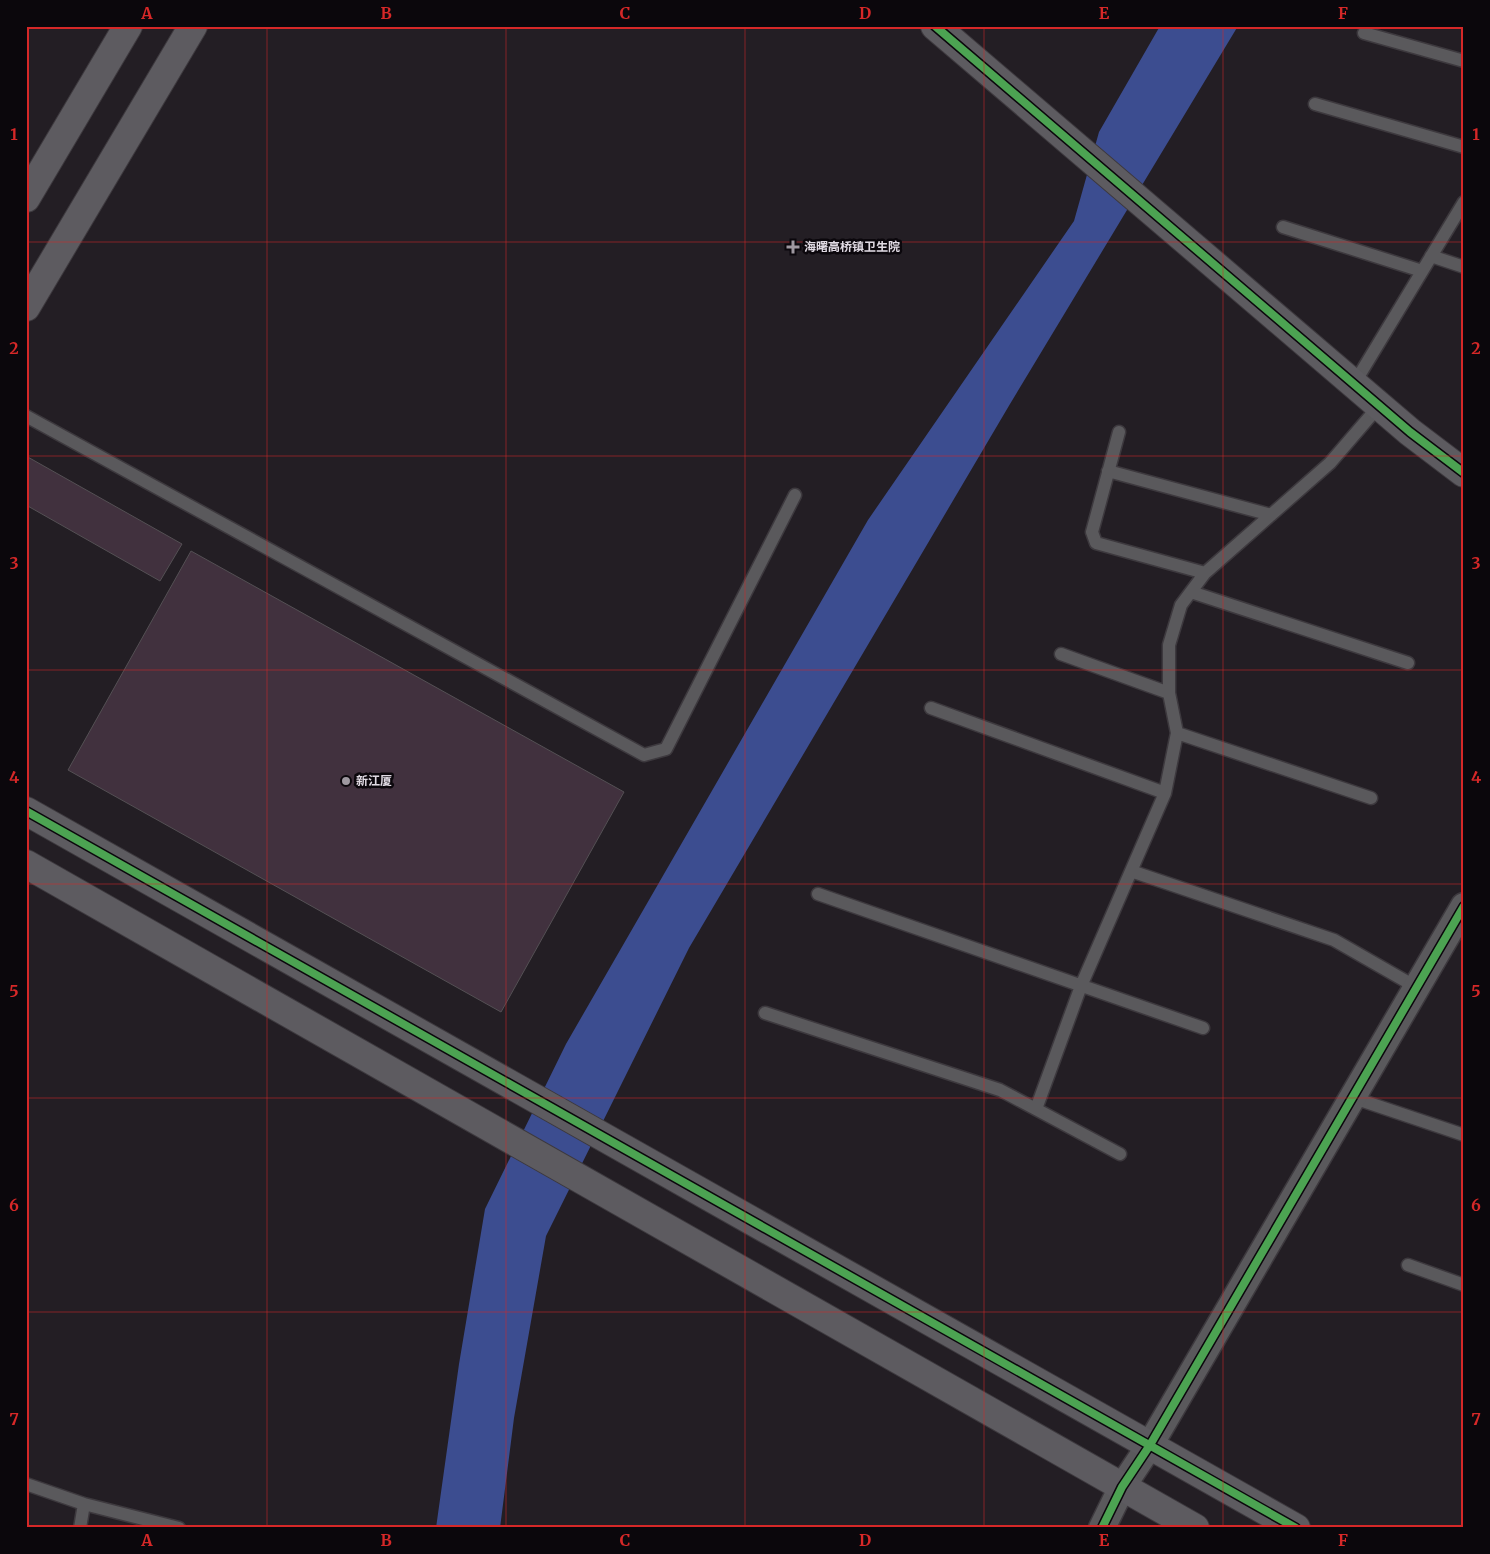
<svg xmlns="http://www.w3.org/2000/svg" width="1490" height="1554" viewBox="0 0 1490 1554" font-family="Merriweather,'Noto Sans SC',serif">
  <rect width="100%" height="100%" fill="#231e24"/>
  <path fill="#3c4d90" d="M1160 26H1238L1010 404 689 948 546 1236 514 1418 500 1528H436L459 1364 485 1209 566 1044 868 520 1074 221 1099 132Z"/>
  <path fill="#41313e" stroke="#545054" d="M26 456 182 544 160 581 26 505Z
    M191 551 624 792 501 1012 68 770Z"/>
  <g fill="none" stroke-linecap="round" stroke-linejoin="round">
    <defs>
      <path id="lane" d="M1364 33 1464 61
        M1315 104 1464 147
        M1283 227 1422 271
        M1431 256 1464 267
        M1354 384 1464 202
        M26 416 644 755 666 749 795 495
        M1119 432 1092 532 1096 543 1205 573
        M1108 471 1271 515
        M1191 592 1408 663
        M1061 654 1169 693
        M931 708 1165 793
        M1177 733 1371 798
        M1131 871 1334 940 1416 987
        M818 894 1203 1028
        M765 1013 1000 1090 1120 1154
        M1351 1097 1464 1135
        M1036 1109 1081 986 1165 793 1177 733 1169 693V645L1181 605 1205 573 1330 463 1379 406
        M1408 1265 1464 1285
        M26 1484 84 1504 179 1528
        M80 1528 84 1504"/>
      <path id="street" d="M1102 1528 1122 1487 1150 1445 1464 906"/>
      <path id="secondary" d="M935 26 1410 432 1464 473
        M26 198 128 26
        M26 307 193 26
        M26 811 1296 1528
        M26 864 1195 1528"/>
    </defs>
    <use href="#lane" stroke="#3d393e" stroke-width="15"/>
    <use href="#street" stroke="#3d393e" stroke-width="29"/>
    <use href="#secondary" stroke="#3d393e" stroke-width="30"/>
    <use href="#lane" stroke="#5a595c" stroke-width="12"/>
    <use href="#street" stroke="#5a595c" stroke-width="26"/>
    <use href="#secondary" stroke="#5d5b60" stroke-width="28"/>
    <defs>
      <path id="cycleway" d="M935 26 1410 432 1464 473
        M26 811 1296 1528
        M1102 1528 1122 1487 1150 1445 1464 906"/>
    </defs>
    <use href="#cycleway" stroke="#0b070c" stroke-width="11"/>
    <use href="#cycleway" stroke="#4ca352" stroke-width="8"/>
  </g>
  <path fill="none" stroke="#d62828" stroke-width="1" stroke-opacity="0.55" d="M267 26V1528M506 26V1528M745 26V1528M984 26V1528M1223 26V1528M26 242H1464M26 456H1464M26 670H1464M26 884H1464M26 1098H1464M26 1312H1464"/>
  <g fill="#9e98a0" stroke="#0b070c" stroke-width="2">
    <path d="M790.5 239.5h5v5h5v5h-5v5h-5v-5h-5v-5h5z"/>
    <circle cx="346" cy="781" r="5"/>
  </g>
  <g text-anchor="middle" stroke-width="5" stroke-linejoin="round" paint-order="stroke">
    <g font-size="12" font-weight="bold" fill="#e0dae3" stroke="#0b070c" text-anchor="start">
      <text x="804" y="251">海曙高桥镇卫生院</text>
      <text x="356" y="785">新江厦</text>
    </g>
  </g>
  <rect width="1490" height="1554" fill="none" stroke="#0b070c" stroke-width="55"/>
  <rect x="28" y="28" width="1434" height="1498" fill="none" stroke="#d62828" stroke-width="2"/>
  <g font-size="16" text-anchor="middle" font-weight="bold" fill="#d62828">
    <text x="147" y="19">A</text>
    <text x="386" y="19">B</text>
    <text x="625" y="19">C</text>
    <text x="865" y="19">D</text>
    <text x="1104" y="19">E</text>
    <text x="1343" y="19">F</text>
    <text x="14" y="140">1</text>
    <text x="1476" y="140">1</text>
    <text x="14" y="354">2</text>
    <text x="1476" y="354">2</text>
    <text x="14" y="569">3</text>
    <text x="1476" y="569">3</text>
    <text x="14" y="783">4</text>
    <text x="1476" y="783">4</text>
    <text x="14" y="997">5</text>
    <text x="1476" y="997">5</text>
    <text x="14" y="1211">6</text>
    <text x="1476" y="1211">6</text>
    <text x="14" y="1425">7</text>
    <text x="1476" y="1425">7</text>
    <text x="147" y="1546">A</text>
    <text x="386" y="1546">B</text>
    <text x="625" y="1546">C</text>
    <text x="865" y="1546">D</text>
    <text x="1104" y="1546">E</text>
    <text x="1343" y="1546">F</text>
  </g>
</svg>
